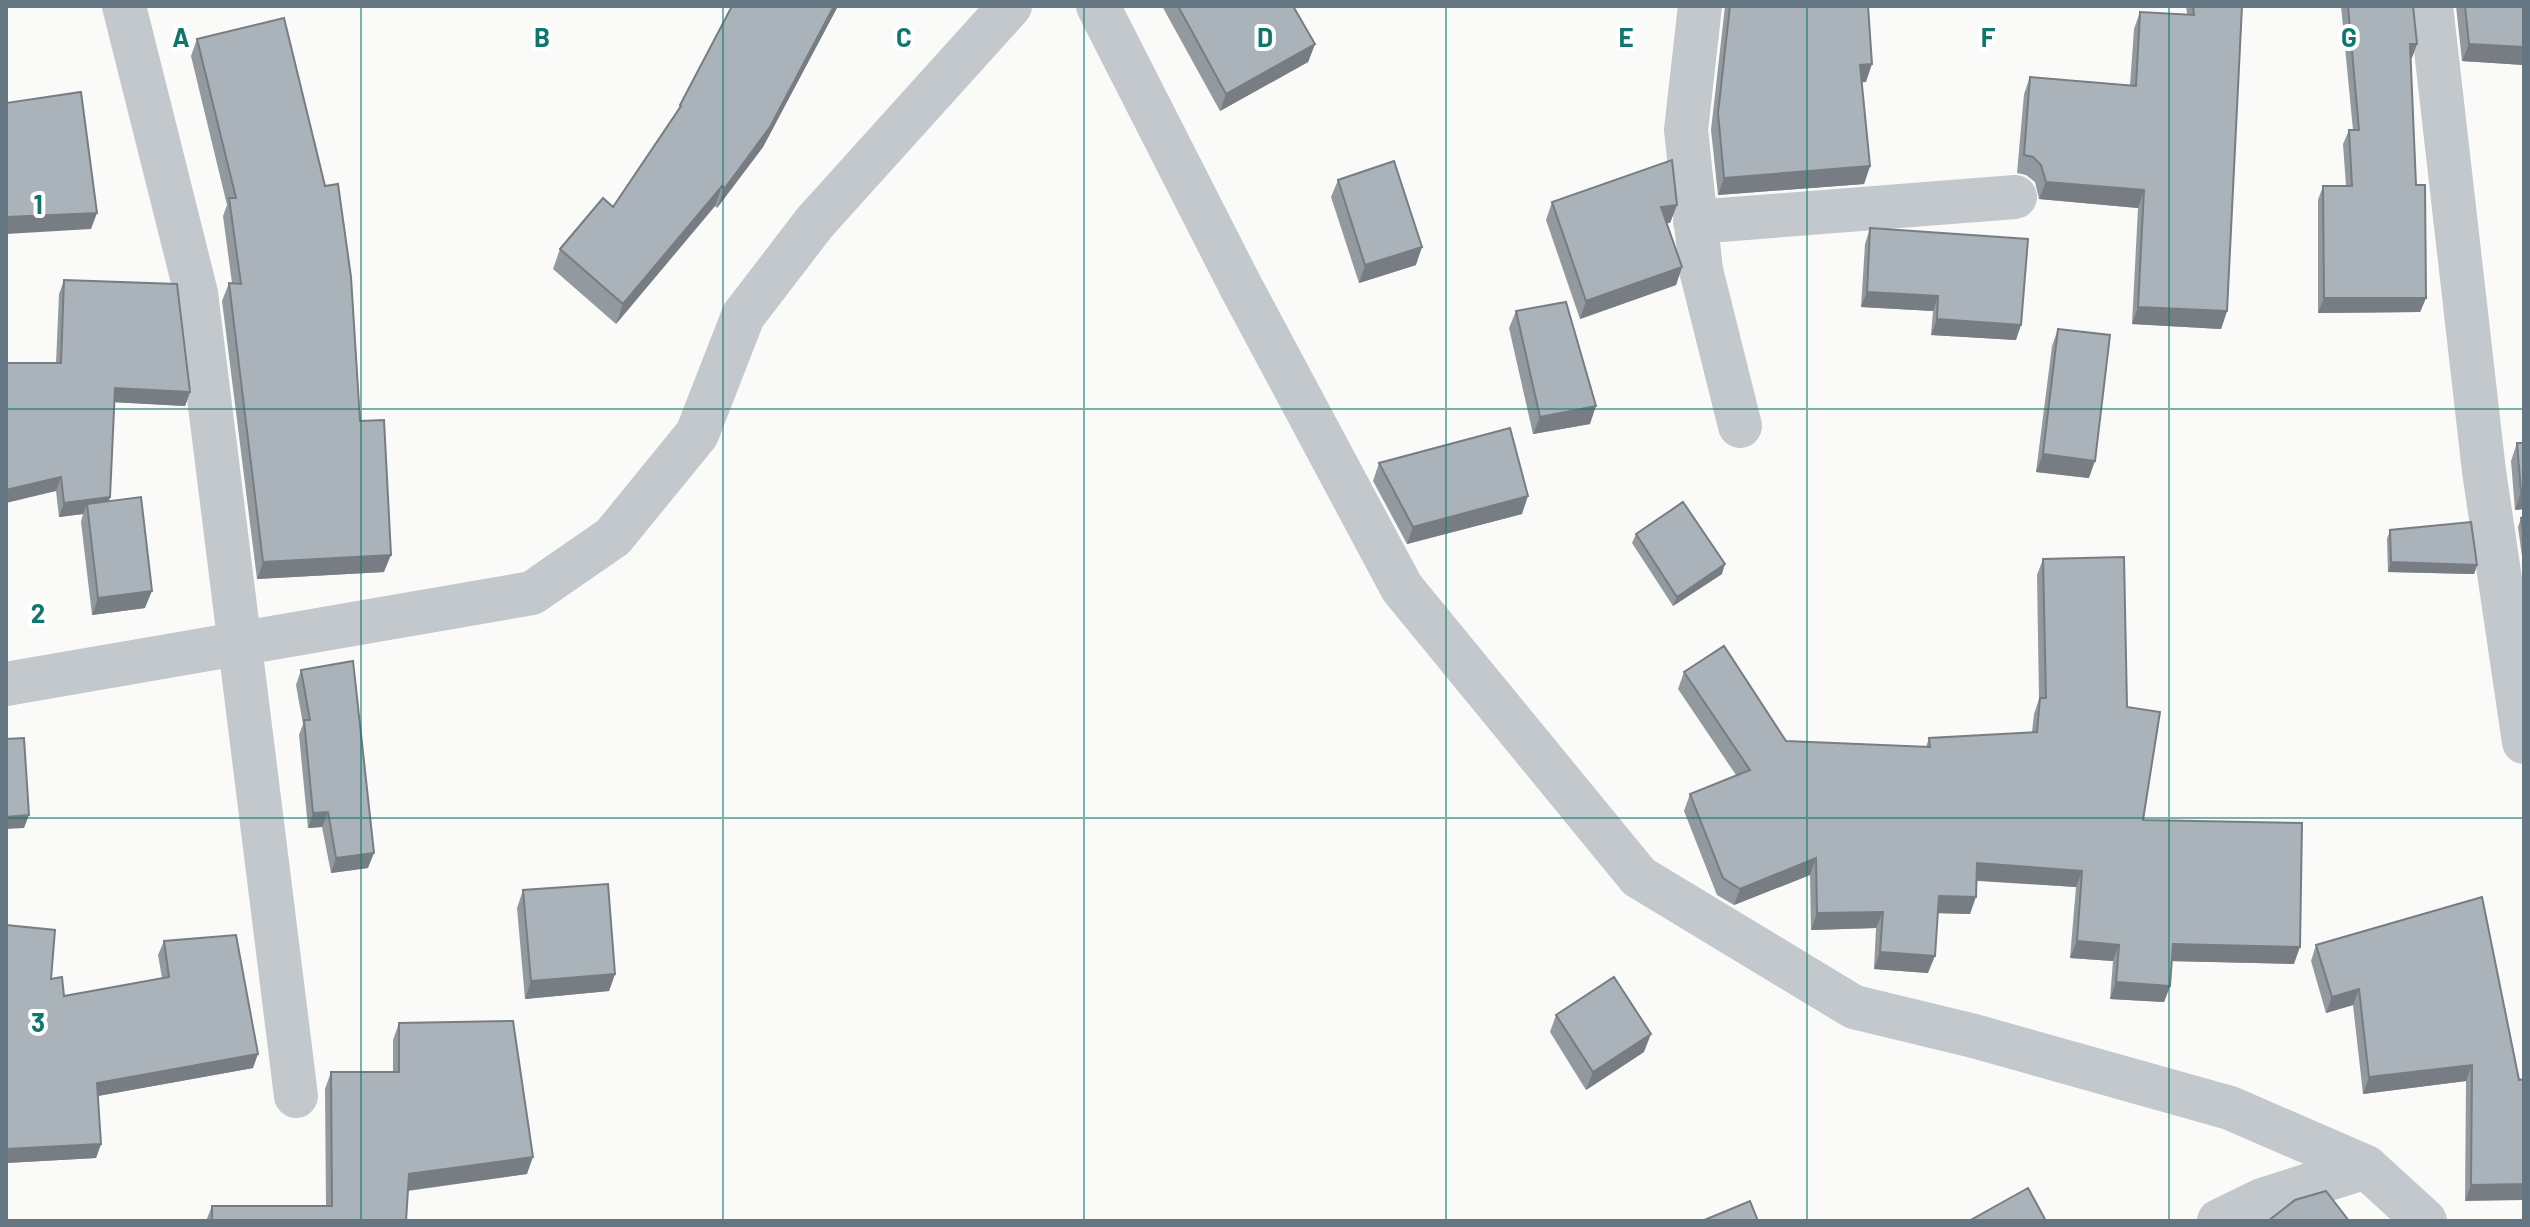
<svg xmlns="http://www.w3.org/2000/svg" width="2530" height="1227" viewBox="0 0 2530 1227" font-family="Barlow,sans-serif">
  <rect width="100%" height="100%" fill="#fafaf8"/>
  <g fill="none" stroke-linecap="round" stroke-linejoin="round">
    <path stroke="#c3c8cc" stroke-width="44" d="M124 6 196 293 296 1096
      M1098 6 1241 287 1402 588 1639 877 1854 1007 1974 1036 2230 1108 2366 1167 2425 1221
      M1700 6 1686 130 1701 270 1740 426
      M2431 6 2484 471 2524 742
      M1695 222 2015 197
      M6 684 532 593 613 537 697 434 743 316 815 222 1010 6
      M2219 1221 2262 1200 2366 1167"/>
  </g>
  <path fill="#929a9f" d="M732 6H838L763 147 717 208 715 206 616 324 553 269 560 249 613 207 676 113 680 105Z
    M1162 6H1293L1315 44 1308 62 1220 111Z
    M1725 6H1868L1866 82H1861L1870 166 1864 184 1718 195 1711 130Z
    M2186 6H2242L2227 311 2221 329 2132 324 2138 208 2039 199 2035 182 2026 175 2017 173 2024 94 2030 77 2130 85 2134 29 2140 12 2187 14Z
    M2341 6H2413L2417 44 2411 58 2416 185 2426 298 2420 312 2318 313V200L2323 186H2346L2343 144 2349 130H2353Z
    M2456 6H2524V65L2462 61Z
    M197 39 360 421 384 572 257 579 222 301 229 283H232L223 216 227 205 191 56Z
    M1338 180 1416 265 1359 283 1331 197Z
    M1552 202 1677 205 1670 223H1667L1682 267 1676 285 1580 319 1546 220Z
    M1870 228 2016 340 1931 335 1933 311 1861 307 1865 244Z
    M64 280 190 392 185 406 114 402 110 497 109 501 145 608 92 615 81 522 83 514 59 517 56 491V363L59 294Z
    M1516 311 1590 424 1533 434 1509 328Z
    M2058 329 2089 478 2036 472 2052 346Z
    M2517 443 2524 509 2515 510 2511 461Z
    M1379 463 1522 514 1407 544 1373 481Z
    M2524 517V571L2518 527 2521 518Z
    M2390 530 2477 565 2474 574 2388 572 2387 539Z
    M1636 534 1722 574 1673 606 1632 543Z
    M2043 559 2127 707 2143 820 2294 964 2172 961 2170 986 2164 1002 2110 999 2113 961 2070 958 2076 887 1977 881 1970 914 1938 913 1928 973 1874 969 1876 928 1811 930 1810 875 1734 905 1717 895 1684 811 1690 794 1736 775 1678 689 1684 672 1786 741 1926 747 1929 738 2032 732 2034 714 2039 699 2037 575Z
    M301 670 368 868 331 873 322 827 308 828 299 735 303 724 296 685Z
    M523 890 615 974 609 991 525 999 517 908Z
    M6 925 64 996 162 978 158 955 164 941 253 1068 98 1096 101 1144 96 1158 6 1163Z
    M2316 945 2519 1080 2465 1201 2466 1081 2363 1094 2353 1005 2326 1013 2311 961Z
    M1556 1015 1644 1052 1586 1090 1550 1032Z
    M399 1023 527 1174 408 1191 406 1221H206L212 1206H326L325 1089 331 1072H393V1040Z"/>
  <path fill="#777d82" d="M834 6H838L763 147 717 208 725 188Z
    M1315 44 1308 62 1220 111 1226 94Z
    M2410 44H2417L2412 58H2405Z
    M2469 44 2524 47V65L2462 61Z
    M1872 64 1866 82 1853 83 1860 65Z
    M1870 166 1864 184 1718 195 1724 178Z
    M2046 182 2144 190 2138 208 2039 199Z
    M722 186 715 206 616 324 623 304Z
    M1677 205 1670 223 1655 224 1661 207Z
    M97 213 91 229 6 234V217Z
    M1422 247 1416 265 1359 283 1365 265Z
    M1682 267 1676 285 1580 319 1586 301Z
    M1867 292 1938 296 1933 311 1861 307Z
    M2324 298H2426L2420 312 2318 313Z
    M2138 307 2227 311 2221 329 2132 324Z
    M1937 319 2021 325 2016 340 1931 335Z
    M115 388 190 392 185 406 110 402Z
    M1596 406 1590 424 1533 434 1540 417Z
    M2043 454 2095 461 2089 478 2036 472Z
    M61 477 56 491 6 503V490Z
    M2521 492H2524V509L2515 510Z
    M1528 496 1522 514 1407 544 1413 527Z
    M110 497 105 511 87 504 83 514 59 517 64 503Z
    M391 555 384 572 257 579 263 562Z
    M2391 562 2477 565 2474 574 2388 572Z
    M1725 564 1722 574 1673 606 1677 597Z
    M152 591 145 608 92 615 98 598Z
    M328 812 322 827 308 828 313 813Z
    M29 815 24 828 6 829V817Z
    M374 853 368 868 331 873 336 858Z
    M1816 858 1810 875 1734 905 1740 889Z
    M1977 863 2082 871 2076 887 1971 880Z
    M1939 896 1976 897 1970 914 1933 913Z
    M1883 912 1876 928 1811 930 1817 913Z
    M2077 941 2119 945 2113 961 2070 958Z
    M2173 944 2300 947 2294 964 2167 961Z
    M1880 952 1935 956 1928 973 1874 969Z
    M615 974 609 991 525 999 531 981Z
    M2116 982 2170 986 2164 1002 2110 999Z
    M2359 989 2353 1005 2326 1013 2332 997Z
    M1651 1034 1644 1052 1586 1090 1593 1072Z
    M258 1054 253 1068 92 1097 97 1083Z
    M2472 1065 2466 1081 2363 1094 2369 1077Z
    M101 1144 96 1158 6 1163V1149Z
    M533 1157 527 1174 403 1191 409 1174Z
    M2524 1184V1200L2465 1201 2471 1185Z"/>
  <path fill="#aab3b9" stroke="#777d82" stroke-width="2" d="M732 6H834L770 127 725 188 722 186 623 304 560 249 603 198 613 207 681 106 680 105Z
    M1178 6H1293L1315 44 1226 94Z
    M1730 6H1868L1872 64 1860 65 1870 166 1724 178 1718 113Z
    M2193 6H2242L2227 311 2138 307 2144 190 2046 182 2041 165 2033 157 2024 155 2030 77 2136 86 2140 12 2194 15Z
    M2348 6H2413L2417 44H2410L2416 185H2425L2426 298H2324L2323 186H2352L2349 130H2359Z
    M2465 6H2524V47L2469 44Z
    M284 18 325 186 338 184 351 277 360 421 384 420 391 555 263 562 229 283 241 284 229 198H236L197 39Z
    M81 92 97 213 6 217V103Z
    M1672 160 1677 205 1661 207 1682 267 1586 301 1552 202Z
    M1394 161 1422 247 1365 265 1338 180Z
    M1870 228 2028 239 2021 325 1937 319 1938 296 1867 292Z
    M64 280 177 284 190 392 115 388 110 497 64 503 61 477 6 490V363H61Z
    M1566 302 1596 406 1540 417 1516 311Z
    M2058 329 2110 335 2095 461 2043 454Z
    M1510 428 1528 496 1413 527 1379 463Z
    M2517 443H2524V492H2521Z
    M141 497 152 591 98 598 87 504Z
    M1683 502 1725 564 1677 597 1636 534Z
    M2524 517V539L2521 518Z
    M2471 522 2477 565 2391 562 2390 530Z
    M2124 557 2127 707 2160 712 2143 820 2302 823 2300 947 2173 944 2170 986 2116 982 2119 945 2077 941 2082 871 1977 863 1976 897 1939 896 1935 956 1880 952 1883 912 1817 913 1816 858 1740 889 1723 878 1690 794 1750 770 1684 672 1724 646 1786 741 1930 747 1929 738 2037 732 2040 698H2046L2043 559Z
    M353 661 374 853 336 858 328 812 313 813 304 720H310L301 670Z
    M24 738 29 815 6 817V739Z
    M608 884 615 974 531 981 523 890Z
    M2482 897 2519 1080 2524 1079V1184L2471 1185 2472 1065 2369 1077 2359 989 2332 997 2316 945Z
    M6 925 55 930 51 979 62 977 64 996 169 977 164 941 236 935 258 1054 97 1083 101 1144 6 1149Z
    M1614 977 1651 1034 1593 1072 1556 1015Z
    M513 1021 533 1157 409 1174 406 1221H212V1206H332L331 1072H399V1023Z
    M2028 1188 2046 1221H1969Z
    M2326 1191 2349 1221H2268L2295 1200Z
    M1750 1201 1758 1221H1702Z"/>
  <path fill="none" stroke="#0f766e" stroke-width="2" stroke-opacity="0.55" d="M361 6V1221M723 6V1221M1084 6V1221M1446 6V1221M1807 6V1221M2169 6V1221M6 409H2524M6 818H2524"/>
  <g font-size="26" text-anchor="middle" font-weight="bold" fill="#0f766e" stroke="#fff" stroke-width="8" stroke-linejoin="round" paint-order="stroke">
    <text x="181" y="47">A</text>
    <text x="542" y="47">B</text>
    <text x="904" y="47">C</text>
    <text x="1265" y="47">D</text>
    <text x="1626" y="47">E</text>
    <text x="1988" y="47">F</text>
    <text x="2349" y="47">G</text>
    <text x="38" y="214">1</text>
    <text x="38" y="623">2</text>
    <text x="38" y="1032">3</text>
  </g>
  <rect width="2530" height="1227" fill="none" stroke="#657683" stroke-width="16"/>
</svg>
